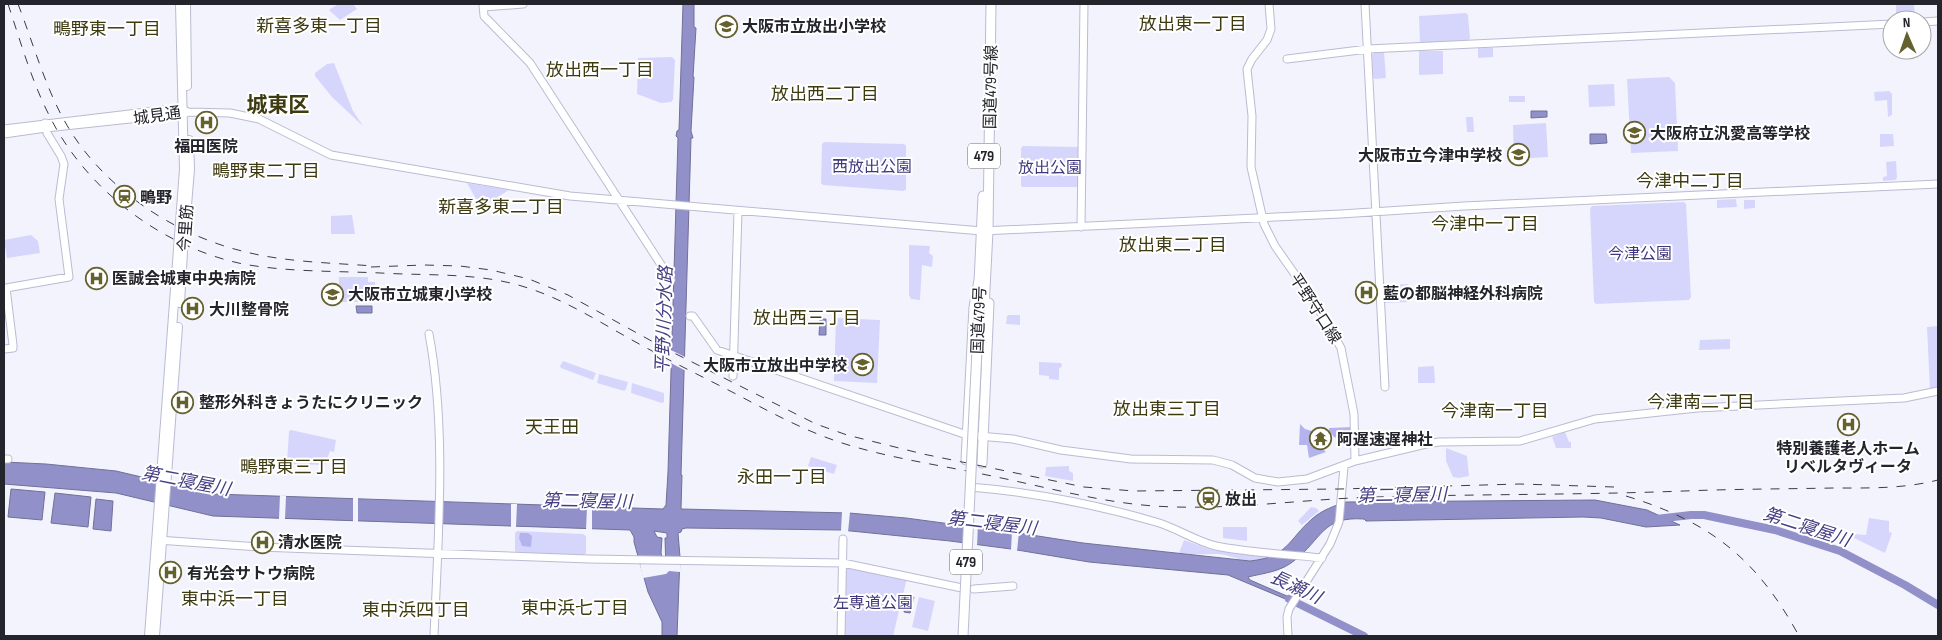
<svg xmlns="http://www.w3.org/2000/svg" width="1942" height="640" viewBox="0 0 1942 640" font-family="'Sofia Sans Condensed','Noto Sans JP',sans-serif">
  <rect width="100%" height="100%" fill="#f3f3fd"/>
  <path fill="#d6d6fd" d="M338 4H353L357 9 340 20 329 10Z
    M1896 4H1914L1915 15 1896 16Z
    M1466 13 1468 15 1470 39 1468 40 1420 43 1419 16Z
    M1478 48H1493V57L1478 58Z
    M1419 51H1443V74L1419 75Z
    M1384 52 1386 78 1375 79 1373 77 1372 55 1374 53Z
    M672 57 675 60 673 100 671 102 661 103 637 94 638 58Z
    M334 63 353 111 363 126 332 97 315 76V73L327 64Z
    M1669 77 1675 83 1678 151 1631 153 1627 79Z
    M1614 84 1615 106 1589 107 1588 85Z
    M1889 91 1892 94V115L1888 117 1887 100 1875 101 1874 92Z
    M1509 96H1525V102H1509Z
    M1466 117H1473L1474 132H1467Z
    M1546 123 1548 157 1514 159 1513 125Z
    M1880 134H1893L1894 146 1880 147Z
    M824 142 904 144 906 146V189L904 191 823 185 821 183 822 144Z
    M1023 146 1078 147 1079 149V185L1077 187H1022L1021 185V148Z
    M1896 161 1897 178 1895 180 1883 181V177L1887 176 1886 162Z
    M467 183 509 190 485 205 483 202 479 204Z
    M1736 199 1737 207 1717 208V200Z
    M1744 200H1755V208L1744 209Z
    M1684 202 1686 204 1691 297 1689 300 1596 304 1594 302 1590 209 1592 206Z
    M352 215 355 234H331V216Z
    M31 235 38 241 40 253 7 258 4 240Z
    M909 245 930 246 929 253 933 256 932 267 922 265 920 300 911 299 909 295Z
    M339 277H368V282H375V302H339Z
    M1408 284 1409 302 1384 303 1383 285Z
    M1009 315H1020V325L1006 324 1007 316Z
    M836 318 880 320 877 383 834 381Z
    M1938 326V389L1930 391 1927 327Z
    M1730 339V349L1699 350 1700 340Z
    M563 361 596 373 593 380 561 368 560 366Z
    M1039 362 1061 363 1062 366 1059 369V380L1049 379V376L1039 375Z
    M1434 366 1435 383H1418V367Z
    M599 374 628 382 626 389 624 391 597 383Z
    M632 383 664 393V402L662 403 631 393Z
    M291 430 336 440 334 452 330 451 325 465 289 464 287 462 289 431Z
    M1565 432 1569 442H1571V448H1556L1552 437Z
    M1446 448 1467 456 1469 476 1459 478 1453 477 1446 461Z
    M811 457 837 465 834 474 808 466Z
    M1069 466V471L1073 473V481L1045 476 1046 467Z
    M1311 507 1316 508 1319 511 1302 525 1298 521Z
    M1869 518 1889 521V532L1892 533 1885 553 1854 538 1855 534 1866 535Z
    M1223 527H1247V541L1223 538Z
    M517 531 583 534 586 536V553L583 556 517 553 515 551V533Z
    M1184 540 1212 550 1266 556C1250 567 1234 555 1218 554 1203 554 1192 555 1179 553Z
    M848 567 907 578 893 636H844L846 568Z
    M919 597 935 601 928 631 912 627Z"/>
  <path fill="#b4b3ed" d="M1300 424 1305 429 1312 431 1311 440 1323 443V449L1326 452 1309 458 1307 445H1299Z
    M1352 427V436L1347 441 1334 437 1329 431V428Z
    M520 533H528L532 536 531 547 522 546 519 538Z"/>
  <path fill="#9190c8" stroke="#707099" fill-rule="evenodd" d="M683 4H694V27L696 28 693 77H694L691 131 693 138H691L681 475H682L681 509 849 513 906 518 1025 534 1083 543 1250 561C1288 557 1288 540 1312 519 1322 510 1334 506 1346 502L1595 500 1647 510 1680 525 1646 527 1601 518 1583 517 1366 521 1364 519C1322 516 1322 539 1295 560 1281 572 1264 573 1248 577L1250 580 1296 600 1295 603 1228 575 1089 562 1011 549 950 541 841 530 686 528 682 529 681 532 678 533 680 557 677 636H662V622L648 592 634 542V537L630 530 213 516 116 493 4 484V462L46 464 116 471 214 494 663 509 666 505 668 472 678 138 676 136 677 131 679 130ZM654 531 667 533V538H665L666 571 661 553 662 538 657 537Z
    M1531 111H1547V117L1531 118Z
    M1590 134H1606L1607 143 1590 144Z
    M356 306H372V313H357Z
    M820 319H826V335H819Z
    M11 489 45 492 42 520 8 517Z
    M55 493 91 497 88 527 51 523Z
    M96 499 113 501 111 531 93 529Z
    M907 596 914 597 910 613 904 612Z"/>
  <path fill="#f3f3fd" d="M669 349 687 358 686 371 669 362Z
    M280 495 286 496 285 519H279Z
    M353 498H358V522H353Z
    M511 504H517L516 527H511Z
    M587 507H592V530H586Z
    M842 512H850L848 532 841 531Z
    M964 523 978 524 977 547 963 545Z
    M1012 531 1019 532 1017 551 1011 550Z
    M680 557V572L669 571 666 574 643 578 640 565 642 563 663 564Z"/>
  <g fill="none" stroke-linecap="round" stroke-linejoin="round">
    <path stroke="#9190c8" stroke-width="8" d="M1656 519 1691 515H1704L1775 530 1840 551 1905 585 1938 605
      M1289 599 1364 636"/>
    <defs>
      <path id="secondary" d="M483 4 484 16 530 63 671 280
        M1269 4 1271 29 1267 40 1252 59 1247 69 1252 116 1251 167 1264 224 1275 246 1315 303 1341 348 1354 414 1355 461
        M1365 4 1385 387
        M483 7 523 4
        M1922 22 1938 21
        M1287 59 1368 49 1892 24
        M4 129 163 110H183L188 112 230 113 259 119 331 155 570 196 982 231 1341 214 1464 206 1938 184
        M4 134 46 128 186 113
        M1081 227 1084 4
        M690 316H693L717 350 967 435 1013 439 1061 450 1131 459 1213 460 1232 465 1255 478 1278 482 1307 479 1355 461 1426 444 1439 442 1520 441 1595 419 1697 408 1904 398 1938 391
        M429 334C447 430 438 538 434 636
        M4 349 13 348V345L6 288 69 277 59 199 64 164 61 156 47 133 45 123
        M733 376 738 211
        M4 459H8
        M970 487C1030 492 1098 505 1156 522 1177 528 1195 541 1216 546 1250 553 1287 554 1322 558
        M157 540 259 547 589 559 843 563 962 588
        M974 589 1013 586
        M841 636 843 539
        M1288 636 1287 617 1289 609 1330 544 1339 522 1344 467"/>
      <path id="primary" d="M186 4 187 86
        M185 230 190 169 189 140
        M180 303 183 252
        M149 636 184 169 180 4
        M155 636 178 327"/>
      <path id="highway" d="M979 283 983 196
        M984 309 988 231 991 4
        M966 460 974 307 979 280
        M982 463 989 303"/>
    </defs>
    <use href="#secondary" stroke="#babbd2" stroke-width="9"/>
    <use href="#primary" stroke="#babbd2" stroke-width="10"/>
    <use href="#highway" stroke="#babbd2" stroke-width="11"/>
    <use href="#secondary" stroke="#fff" stroke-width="7"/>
    <use href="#primary" stroke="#fff" stroke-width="8"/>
    <use href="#highway" stroke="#fff" stroke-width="9"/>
    <path stroke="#3c3c44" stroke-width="1" stroke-dasharray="9 9" stroke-linecap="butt" d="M8 4C20 40 31 79 48 113 84 188 161 247 243 264 288 272 335 271 381 273 430 276 480 272 528 288 565 300 598 321 632 340 666 359 701 376 736 394 770 412 805 431 842 443 889 458 939 465 987 475 1042 486 1098 502 1154 506 1228 511 1302 499 1376 497 1479 494 1582 495 1684 491 1734 489 1783 489 1833 488 1868 488 1903 489 1938 480
      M18 4C32 40 45 86 64 120 100 186 173 235 246 252 285 262 333 263 374 266
      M371 267 424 265 460 266 491 270 529 279 568 295 666 349 816 424 847 435 923 454 1084 487 1134 491 1340 489 1520 484 1614 487
      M1626 496C1711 522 1757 559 1799 636"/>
    <defs>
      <path id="highway-bridge" d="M963 636 979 309"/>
    </defs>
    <use href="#highway-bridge" stroke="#babbd2" stroke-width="11" stroke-linecap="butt"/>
    <use href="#highway-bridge" stroke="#fff" stroke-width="9"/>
  </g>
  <defs>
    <symbol id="school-ring" viewBox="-11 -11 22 22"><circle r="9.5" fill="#fff" stroke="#65612e" stroke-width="1.5"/><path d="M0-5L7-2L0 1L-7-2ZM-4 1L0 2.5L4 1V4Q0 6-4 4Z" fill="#65612e"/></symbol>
    <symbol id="hospital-ring" viewBox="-11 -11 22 22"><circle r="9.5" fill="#fff" stroke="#65612e" stroke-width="1.5"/><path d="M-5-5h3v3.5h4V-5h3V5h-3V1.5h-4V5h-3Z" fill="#65612e"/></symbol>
    <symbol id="station-ring" viewBox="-11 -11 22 22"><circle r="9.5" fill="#fff" stroke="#65612e" stroke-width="1.5"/><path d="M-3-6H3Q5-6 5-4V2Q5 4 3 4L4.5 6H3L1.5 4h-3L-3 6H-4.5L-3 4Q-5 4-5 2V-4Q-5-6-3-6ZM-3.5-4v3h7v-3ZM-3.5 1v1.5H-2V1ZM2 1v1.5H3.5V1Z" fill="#65612e"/></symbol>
    <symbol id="temple-ring" viewBox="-11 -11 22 22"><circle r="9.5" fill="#fff" stroke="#65612e" stroke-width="1.5"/><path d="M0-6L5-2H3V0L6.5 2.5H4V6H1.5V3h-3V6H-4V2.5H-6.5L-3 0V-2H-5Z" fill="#65612e"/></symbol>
  </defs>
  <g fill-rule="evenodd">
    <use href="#school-ring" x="714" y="14" width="25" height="25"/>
    <use href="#hospital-ring" x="194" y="110" width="25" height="25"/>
    <use href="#school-ring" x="1622" y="120" width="25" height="25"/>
    <use href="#school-ring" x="1506" y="142" width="25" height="25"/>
    <use href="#station-ring" x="112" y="184" width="25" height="25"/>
    <use href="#hospital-ring" x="84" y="266" width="25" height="25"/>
    <use href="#hospital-ring" x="1354" y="280" width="25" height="25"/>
    <use href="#school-ring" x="320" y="282" width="25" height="25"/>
    <use href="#hospital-ring" x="180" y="296" width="25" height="25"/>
    <use href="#school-ring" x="850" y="352" width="25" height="25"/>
    <use href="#hospital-ring" x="170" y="390" width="25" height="25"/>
    <use href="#hospital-ring" x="1836" y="412" width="25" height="25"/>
    <use href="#temple-ring" x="1308" y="426" width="25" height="25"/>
    <use href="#station-ring" x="1196" y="486" width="25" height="25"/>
    <use href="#hospital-ring" x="250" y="530" width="25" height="25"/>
    <use href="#hospital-ring" x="158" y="560" width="25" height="25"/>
  </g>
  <g text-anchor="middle" stroke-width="4" stroke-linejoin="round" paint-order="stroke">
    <g fill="#fff" stroke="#66666b" stroke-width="1">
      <rect x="968" y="143.5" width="32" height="25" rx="4"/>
      <rect x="950" y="549.5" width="32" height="25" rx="4"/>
    </g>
    <g font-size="15" font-weight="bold" fill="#24242c">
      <text x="984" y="161">479</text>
      <text x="966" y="567">479</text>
    </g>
    <g font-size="16" font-weight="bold" fill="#24242c" stroke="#fff" text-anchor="start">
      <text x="742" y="32">大阪市立放出小学校</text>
      <text x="1650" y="139">大阪府立汎愛高等学校</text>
      <text x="206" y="152" text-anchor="middle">福田医院</text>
      <text x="1502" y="161" text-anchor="end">大阪市立今津中学校</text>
      <text x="140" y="203">鴫野</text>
      <text x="112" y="284">医誠会城東中央病院</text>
      <text x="1383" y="299">藍の都脳神経外科病院</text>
      <text x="348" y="300">大阪市立城東小学校</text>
      <text x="209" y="315">大川整骨院</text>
      <text x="847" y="371" text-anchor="end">大阪市立放出中学校</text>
      <text x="199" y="408">整形外科きょうたにクリニック</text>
      <text x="1337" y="445">阿遅速遅神社</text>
      <text x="1848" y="454" text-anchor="middle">特別養護老人ホーム<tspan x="1848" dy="18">リベルタヴィータ</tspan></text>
      <text x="1225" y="505">放出</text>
      <text x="278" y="548">清水医院</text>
      <text x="187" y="579">有光会サトウ病院</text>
    </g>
    <g font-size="16" fill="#24242c" stroke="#fff">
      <text transform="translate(990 87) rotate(-89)" y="6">国道479号線</text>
      <text transform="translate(157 115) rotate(-8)" y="6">城見通</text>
      <text transform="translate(185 228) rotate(-86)" y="6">今里筋</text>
      <text transform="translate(1316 308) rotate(57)" y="6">平野守口線</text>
      <text transform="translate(978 320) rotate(-88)" y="6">国道479号</text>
    </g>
    <g font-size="16" fill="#40387d" stroke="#fff">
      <text x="872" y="172">西放出公園</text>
      <text x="1050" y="173">放出公園</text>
      <text x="1640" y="259">今津公園</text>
      <text x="873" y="608">左専道公園</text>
    </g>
    <g font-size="18" fill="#3e3b11" stroke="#fff">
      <text x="1193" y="30">放出東一丁目</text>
      <text x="319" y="32">新喜多東一丁目</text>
      <text x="107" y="35">鴫野東一丁目</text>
      <text x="600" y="76">放出西一丁目</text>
      <text x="825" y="100">放出西二丁目</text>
      <text x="266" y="177">鴫野東二丁目</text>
      <text x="1690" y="187">今津中二丁目</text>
      <text x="501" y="213">新喜多東二丁目</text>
      <text x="1485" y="230">今津中一丁目</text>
      <text x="1173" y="251">放出東二丁目</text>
      <text x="807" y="324">放出西三丁目</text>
      <text x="1701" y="408">今津南二丁目</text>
      <text x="1167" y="415">放出東三丁目</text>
      <text x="1495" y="417">今津南一丁目</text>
      <text x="552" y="433">天王田</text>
      <text x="294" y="473">鴫野東三丁目</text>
      <text x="782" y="483">永田一丁目</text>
      <text x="235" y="605">東中浜一丁目</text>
      <text x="575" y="614">東中浜七丁目</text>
      <text x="416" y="616">東中浜四丁目</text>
    </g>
    <g font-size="18" font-style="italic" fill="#453e83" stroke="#fff">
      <text transform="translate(664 320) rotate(-88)" y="6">平野川分水路</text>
      <text transform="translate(186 481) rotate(11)" y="6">第二寝屋川</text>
      <text transform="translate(1402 495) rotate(-1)" y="6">第二寝屋川</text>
      <text transform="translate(587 501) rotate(1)" y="6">第二寝屋川</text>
      <text transform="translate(992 523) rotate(7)" y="6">第二寝屋川</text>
      <text transform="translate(1807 527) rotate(18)" y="6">第二寝屋川</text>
      <text transform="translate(1296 587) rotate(25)" y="6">長瀬川</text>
    </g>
    <g font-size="21" font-weight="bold" fill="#3e3b11" stroke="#fff">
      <text x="278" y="112">城東区</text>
    </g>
  </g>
  <rect width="1942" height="640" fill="none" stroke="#24242c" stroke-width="10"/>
  <g transform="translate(1907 35) rotate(358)"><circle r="24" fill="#ffffff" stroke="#a7a7ab"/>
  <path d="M0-4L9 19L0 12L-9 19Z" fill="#65612e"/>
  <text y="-8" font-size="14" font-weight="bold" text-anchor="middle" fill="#24242c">N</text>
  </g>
</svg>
